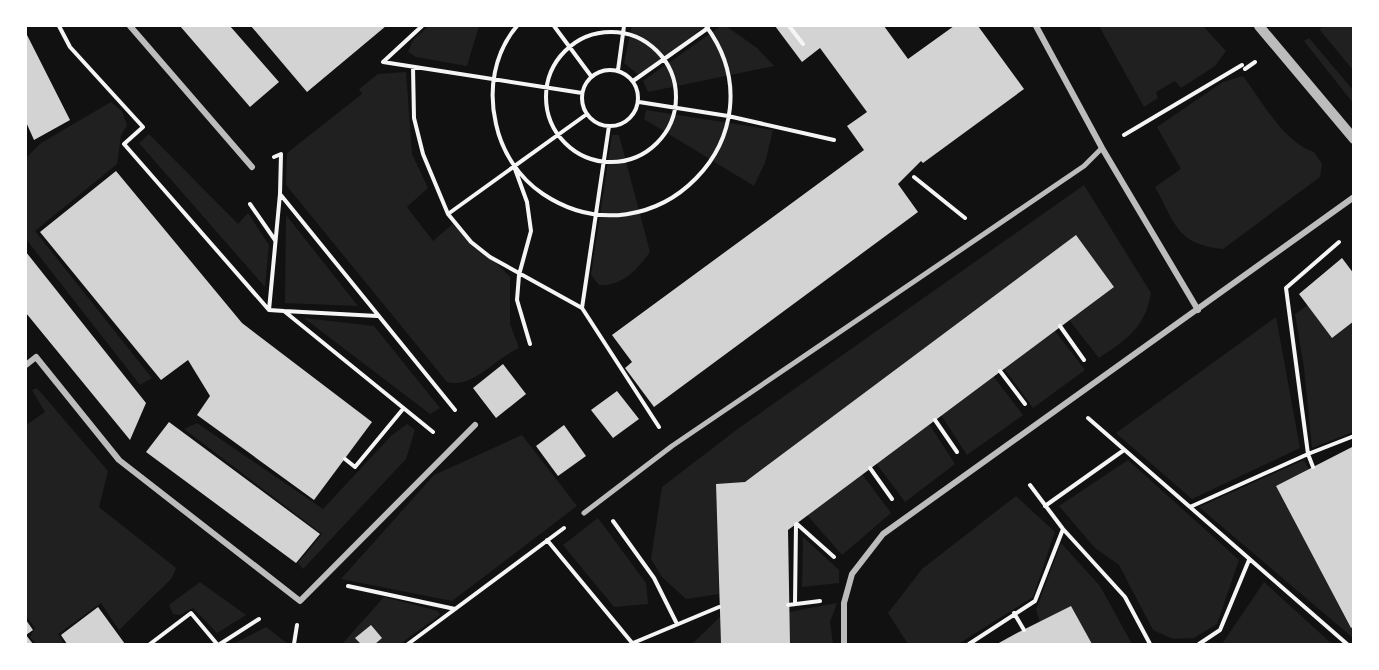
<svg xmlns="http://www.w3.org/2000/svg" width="1379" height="670" viewBox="0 0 1379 670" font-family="'Source Sans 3',sans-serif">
  <rect width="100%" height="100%" fill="#111"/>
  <path fill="#202020" d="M429 26H479L467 66 416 57 408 52 413 40Z
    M632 26H705L640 76 624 63Z
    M721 26H726L757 48 774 66 648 92 643 81Z
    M1099 26H1203L1226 51 1215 66 1181 88 1175 81 1156 92 1158 98 1144 107Z
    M1325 26H1353V70L1319 29Z
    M1309 38 1353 90V103L1304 41Z
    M406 72 412 154 428 188 407 207 433 241 455 222 510 277V324L519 348C495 358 473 389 447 382L286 185 287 153 362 94 359 89 378 74Z
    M1243 76C1262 101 1284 143 1314 152L1322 164 1320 177 1223 249C1176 244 1176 224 1155 187L1181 169 1157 127 1223 82Z
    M111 102 122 111 127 125 121 136 117 164 35 231 152 378 140 385 26 239V158L41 143Z
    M646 110 773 130 765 163 754 186 644 119Z
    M149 134 238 224 248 213 269 245 265 287 139 143Z
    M612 135H619L650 252C637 270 623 286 599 285L591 275Z
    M1084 185 1151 293C1145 328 1127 339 1099 358L1069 320 1114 287 1076 236 743 483 716 484 719 594 686 599 662 577 651 559 662 487 739 428Z
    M286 215 358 306 285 303Z
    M1308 305 1353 321V432L1312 448 1304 368 1295 314Z
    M1276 317 1300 448 1192 499 1116 433Z
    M304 318 374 326 440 408 430 414Z
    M1055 331 1085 370 1033 408 1004 368Z
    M993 376 1023 415 967 455 941 415Z
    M37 388 108 471 99 507 176 568 172 578 119 630 101 603 58 634 64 644H36L30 637 35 628 26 616V425L45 412 32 390Z
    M197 423 323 509 391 436 407 424 415 430 406 459 303 569 298 563 322 534 184 429Z
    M929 424 955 464 905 502 876 463Z
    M522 435 577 506 452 601 341 579 434 475Z
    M1128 460 1239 560 1217 624 1194 638 1173 639 1153 630 1119 565 1095 548 1059 506Z
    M1304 460 1309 469 1277 486 1350 627 1353 626V638L1199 507Z
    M862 474 891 513 842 555 807 515Z
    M1016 496 1055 532 1033 597 958 644H908L888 613 922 569Z
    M598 518 646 583 648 604 614 607 563 545Z
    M803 537 839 570V583L802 587Z
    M1061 543 1100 586 1132 644H1092L1071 606 1040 622 1036 610Z
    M200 582 246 615 217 633 193 608 180 615 173 614 169 605Z
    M1264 582 1332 644H1222Z
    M384 597 438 611 440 615 400 644H342Z
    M837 603 830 622 833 644H790L789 612Z
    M720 617 721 644H692Z
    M266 627 288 644 235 643Z"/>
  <path fill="#d3d3d3" d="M180 26H230L279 82 250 107Z
    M251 26H386L307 92Z
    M775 26H884L908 59 954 26H978L1024 89 923 163 921 161 898 184 918 212 654 407 625 368 632 362 612 335 864 150 847 126 867 112 820 48 802 62Z
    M26 33 70 120 34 140 26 122Z
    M116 171 242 323 372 422 314 500 197 415 210 396 188 360 161 380 40 232Z
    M1076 235 1114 287 788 530 790 644H721L716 484 745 482Z
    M26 252 146 403 130 440 26 313Z
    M1342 258 1354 274V321L1332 338 1299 294Z
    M503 364 526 394 496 418 473 388Z
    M617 391 639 419 613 438 591 410Z
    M169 422 320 534 296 563 146 452Z
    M564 425 586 456 558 476 536 446Z
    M1354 446V626L1351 628 1276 486Z
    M1071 606 1092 644H997L1017 633Z
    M98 607 125 644H67L61 635Z
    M26 620 33 630 26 635 33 644H26Z
    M371 625 382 638 375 644H361L355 638Z"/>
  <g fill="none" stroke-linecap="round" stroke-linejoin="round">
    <path stroke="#f5f5f5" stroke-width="4" d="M59 26 70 47 143 127 124 144 269 310
      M422 26 383 62 582 93
      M517 26C494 53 488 90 496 124 502 152 519 178 543 194 654 268 786 134 706 26
      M554 26 591 76
      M789 26 803 44
      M546 97a65 65 0 1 1 130 0a65 65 0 1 1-130 0Z
      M413 67 414 118 423 154 448 214 471 242 490 257 582 308 659 427
      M1245 69 1255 62
      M582 98a28 28 0 1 1 56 0a28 28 0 1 1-56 0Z
      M618 70 624 26
      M633 81 708 28
      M639 102 728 116 834 140
      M1124 135 1242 65
      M274 157 281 154 280 194 455 410
      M515 169 527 202 531 231 519 275 517 300 530 344
      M914 177 965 218
      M280 194 269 310 284 311 433 432
      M250 204 275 240
      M448 214 587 114
      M582 308 609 126
      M284 311 377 316
      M1060 326 1084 360
      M1000 371 1025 404
      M1088 418 1347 644
      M935 420 957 452
      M345 459 355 467 403 409
      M1313 467 1308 454 1354 436
      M870 468 892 499
      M1030 485 1063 529 1125 597 1150 644
      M1045 506 1124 450
      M1190 507 1308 454 1286 288 1339 242
      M613 521 654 578 677 624
      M797 524 834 557
      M547 540 633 644
      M348 586 455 609
      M795 603 796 524
      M788 605 820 601
      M1014 613 1024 630
      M633 643 719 607
      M150 644 191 613 217 644
      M220 644 259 619
      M294 644 297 625
      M408 644 564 528
      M969 644 1035 601 1063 529
      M1199 644 1220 630 1249 560"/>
    <path stroke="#bcbcbc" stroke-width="5" d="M584 513 672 446 1084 166 1102 148"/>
    <path stroke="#bcbcbc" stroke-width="6" d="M130 26 252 167
      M1036 26 1102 148 1198 310
      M26 365 36 357 119 460 300 601 475 425
      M844 644V603L852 574 883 534 1354 197"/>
    <path stroke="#bcbcbc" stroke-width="10" d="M1259 26 1354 139"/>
  </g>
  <rect width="1379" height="670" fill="none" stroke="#ffffff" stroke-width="54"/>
</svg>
